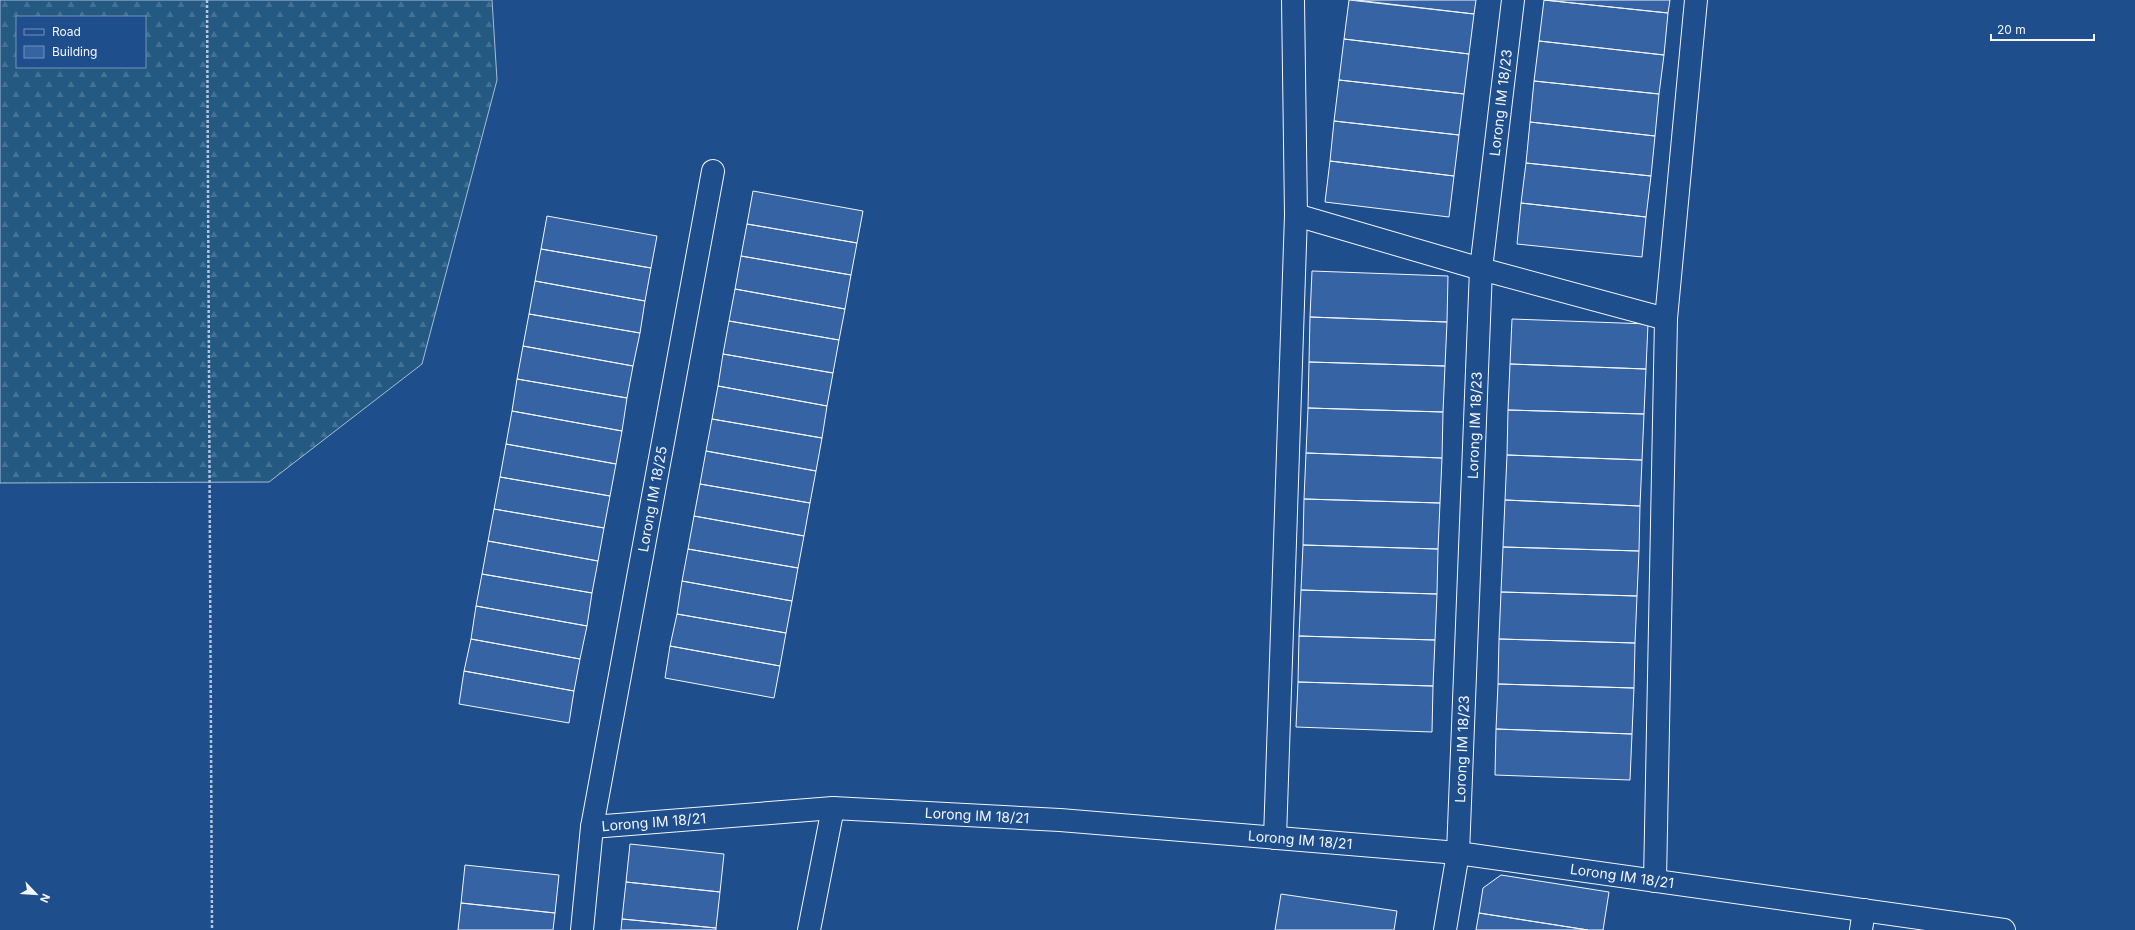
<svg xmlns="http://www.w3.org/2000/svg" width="2135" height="930" viewBox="0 0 2135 930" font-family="Inter,sans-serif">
  <defs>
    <pattern id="forest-firs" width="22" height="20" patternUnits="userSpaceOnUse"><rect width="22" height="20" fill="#245a82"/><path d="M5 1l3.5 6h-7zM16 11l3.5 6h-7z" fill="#447295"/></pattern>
  </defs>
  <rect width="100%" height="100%" fill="#1f4e8c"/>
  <path fill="url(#forest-firs)" stroke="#a8bbd7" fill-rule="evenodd" d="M0 0H492L497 80 422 364 269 482 0 483ZM17 17H145V67H17Z"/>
  <path fill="#3563a3" stroke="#f2f6ff" d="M1349 0 1474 14 1469 54 1344 39Z
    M1356 0H1476L1474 14Z
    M1544 0H1670L1668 13Z
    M1544 0 1668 13 1664 55 1539 41Z
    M1344 39 1469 54 1464 94 1339 80Z
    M1539 41 1664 55 1659 94 1534 81Z
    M1339 80 1464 94 1459 135 1334 121Z
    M1534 81 1659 94 1655 136 1530 122Z
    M1334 121 1459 135 1454 176 1330 161Z
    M1530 122 1655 136 1651 176 1526 163Z
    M1330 161 1454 176 1449 217 1325 202Z
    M1526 163 1651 176 1646 217 1521 203Z
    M753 191 863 211 857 243 747 224Z
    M1521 203 1646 217 1642 257 1517 244Z
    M547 216 657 236 651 268 541 249Z
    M747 224 857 243 851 275 741 256Z
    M541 249 651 268 645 301 535 281Z
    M741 256 851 275 845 309 735 289Z
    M1312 271 1448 276 1447 322 1310 317Z
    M535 281 645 301 640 333 529 314Z
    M735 289 845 309 839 340 729 321Z
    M529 314 640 333 633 366 523 346Z
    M1310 317 1447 322 1445 366 1309 362Z
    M1512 319 1648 324 1646 369 1510 364Z
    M729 321 839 340 833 373 723 354Z
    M523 346 633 366 627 398 517 379Z
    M723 354 833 373 827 406 718 386Z
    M1309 362 1445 366 1443 412 1308 408Z
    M1510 364 1646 369 1644 414 1508 410Z
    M517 379 627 398 622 431 512 411Z
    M718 386 827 406 822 438 712 419Z
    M1308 408 1443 412 1442 458 1306 453Z
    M1508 410 1644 414 1642 460 1507 455Z
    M512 411 622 431 616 464 506 444Z
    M712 419 822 438 816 471 706 451Z
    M506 444 616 464 610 496 500 477Z
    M706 451 816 471 810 503 700 484Z
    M1306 453 1442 458 1440 503 1304 499Z
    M1507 455 1642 460 1640 506 1505 500Z
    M500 477 610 496 604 528 494 509Z
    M700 484 810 503 804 536 694 516Z
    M1304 499 1440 503 1438 549 1303 545Z
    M1505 500 1640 506 1639 551 1503 547Z
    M494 509 604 528 598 561 488 541Z
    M694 516 804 536 798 568 688 549Z
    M488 541 598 561 592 593 482 574Z
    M1303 545 1438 549 1437 594 1301 590Z
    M1503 547 1639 551 1637 596 1501 592Z
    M688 549 798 568 792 601 682 581Z
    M482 574 592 593 587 626 476 606Z
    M682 581 792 601 786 633 677 614Z
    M1301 590 1437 594 1435 640 1299 636Z
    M1501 592 1637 596 1635 643 1499 639Z
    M476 606 587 626 580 659 471 639Z
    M677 614 786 633 780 666 670 646Z
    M1299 636 1435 640 1433 686 1298 682Z
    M471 639 580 659 574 691 464 671Z
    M1499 639 1635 643 1634 688 1498 684Z
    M670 646 780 666 774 698 665 678Z
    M464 671 574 691 569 723 459 704Z
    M1298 682 1433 686 1432 732 1296 727Z
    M1498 684 1634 688 1632 734 1496 729Z
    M1496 729 1632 734 1630 780 1495 775Z
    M630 844 724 854 720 892 626 882Z
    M465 865 559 875 555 913 461 903Z
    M1501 875 1609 892 1603 930H1588L1479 913 1483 888Z
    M626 882 720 892 716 928 622 919Z
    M1281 894 1397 911 1394 930H1275Z
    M461 903 555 913 553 930H458Z
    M1479 913 1588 930H1476Z
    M622 919 716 928V930H621Z"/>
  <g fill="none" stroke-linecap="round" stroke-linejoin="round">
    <defs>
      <g id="minor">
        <path d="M1296 215 1481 269 1666 319"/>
        <path id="s1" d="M592 827 833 808 1060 820 1458 853 2004 930"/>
        <path d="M1275 838 1296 215 1293 0"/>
        <path d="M1655 881 1666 319 1696 0"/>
        <path id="s2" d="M582 930 592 827 713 171"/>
        <path d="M809 930 833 808"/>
        <path id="s3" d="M1445 930 1458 853 1481 269 1513 0"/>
        <path d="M1861 930 1864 910"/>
      </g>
    </defs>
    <use href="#minor" stroke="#f2f6ff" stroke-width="24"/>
    <path stroke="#b3c4dc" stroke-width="2.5" stroke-dasharray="3 2" stroke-linecap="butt" d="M207 0 212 930"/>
    <use href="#minor" stroke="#1f4e8c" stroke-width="22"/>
  </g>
  <g text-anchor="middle" stroke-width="3" stroke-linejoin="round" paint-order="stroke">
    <g font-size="14" fill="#f2f6ff" stroke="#1f4e8c">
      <text dy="5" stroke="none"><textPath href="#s3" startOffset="830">Lorong IM 18/23</textPath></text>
      <text dy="5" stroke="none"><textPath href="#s3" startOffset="506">Lorong IM 18/23</textPath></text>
      <text dy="5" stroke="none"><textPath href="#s2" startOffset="437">Lorong IM 18/25</textPath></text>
      <text dy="5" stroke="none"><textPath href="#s3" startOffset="182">Lorong IM 18/23</textPath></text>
      <text dy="5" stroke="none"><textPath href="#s1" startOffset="386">Lorong IM 18/21</textPath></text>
      <text dy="5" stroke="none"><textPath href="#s1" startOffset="62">Lorong IM 18/21</textPath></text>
      <text dy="5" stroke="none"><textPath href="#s1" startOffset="710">Lorong IM 18/21</textPath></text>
      <text dy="5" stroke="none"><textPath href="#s1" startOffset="1034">Lorong IM 18/21</textPath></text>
    </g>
  </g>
  <rect x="16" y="16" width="130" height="52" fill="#1f4e8c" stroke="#7391ba"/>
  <rect x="24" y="29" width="20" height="6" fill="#1f4e8c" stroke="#7391ba"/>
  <text x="52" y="36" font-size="12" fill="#f2f6ff">Road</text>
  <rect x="24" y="46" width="20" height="12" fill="#3563a3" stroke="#7391ba"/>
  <text x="52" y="56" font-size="12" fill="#f2f6ff">Building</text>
  <g transform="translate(36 894) rotate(115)" stroke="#1f4e8c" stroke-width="3" paint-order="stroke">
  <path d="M0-3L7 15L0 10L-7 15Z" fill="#f2f6ff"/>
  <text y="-6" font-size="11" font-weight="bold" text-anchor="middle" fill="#f2f6ff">N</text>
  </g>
  <path d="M1991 34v6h103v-6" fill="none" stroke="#f2f6ff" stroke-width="2"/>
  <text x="1997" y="34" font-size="12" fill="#f2f6ff" stroke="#1f4e8c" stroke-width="3" paint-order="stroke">20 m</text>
</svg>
